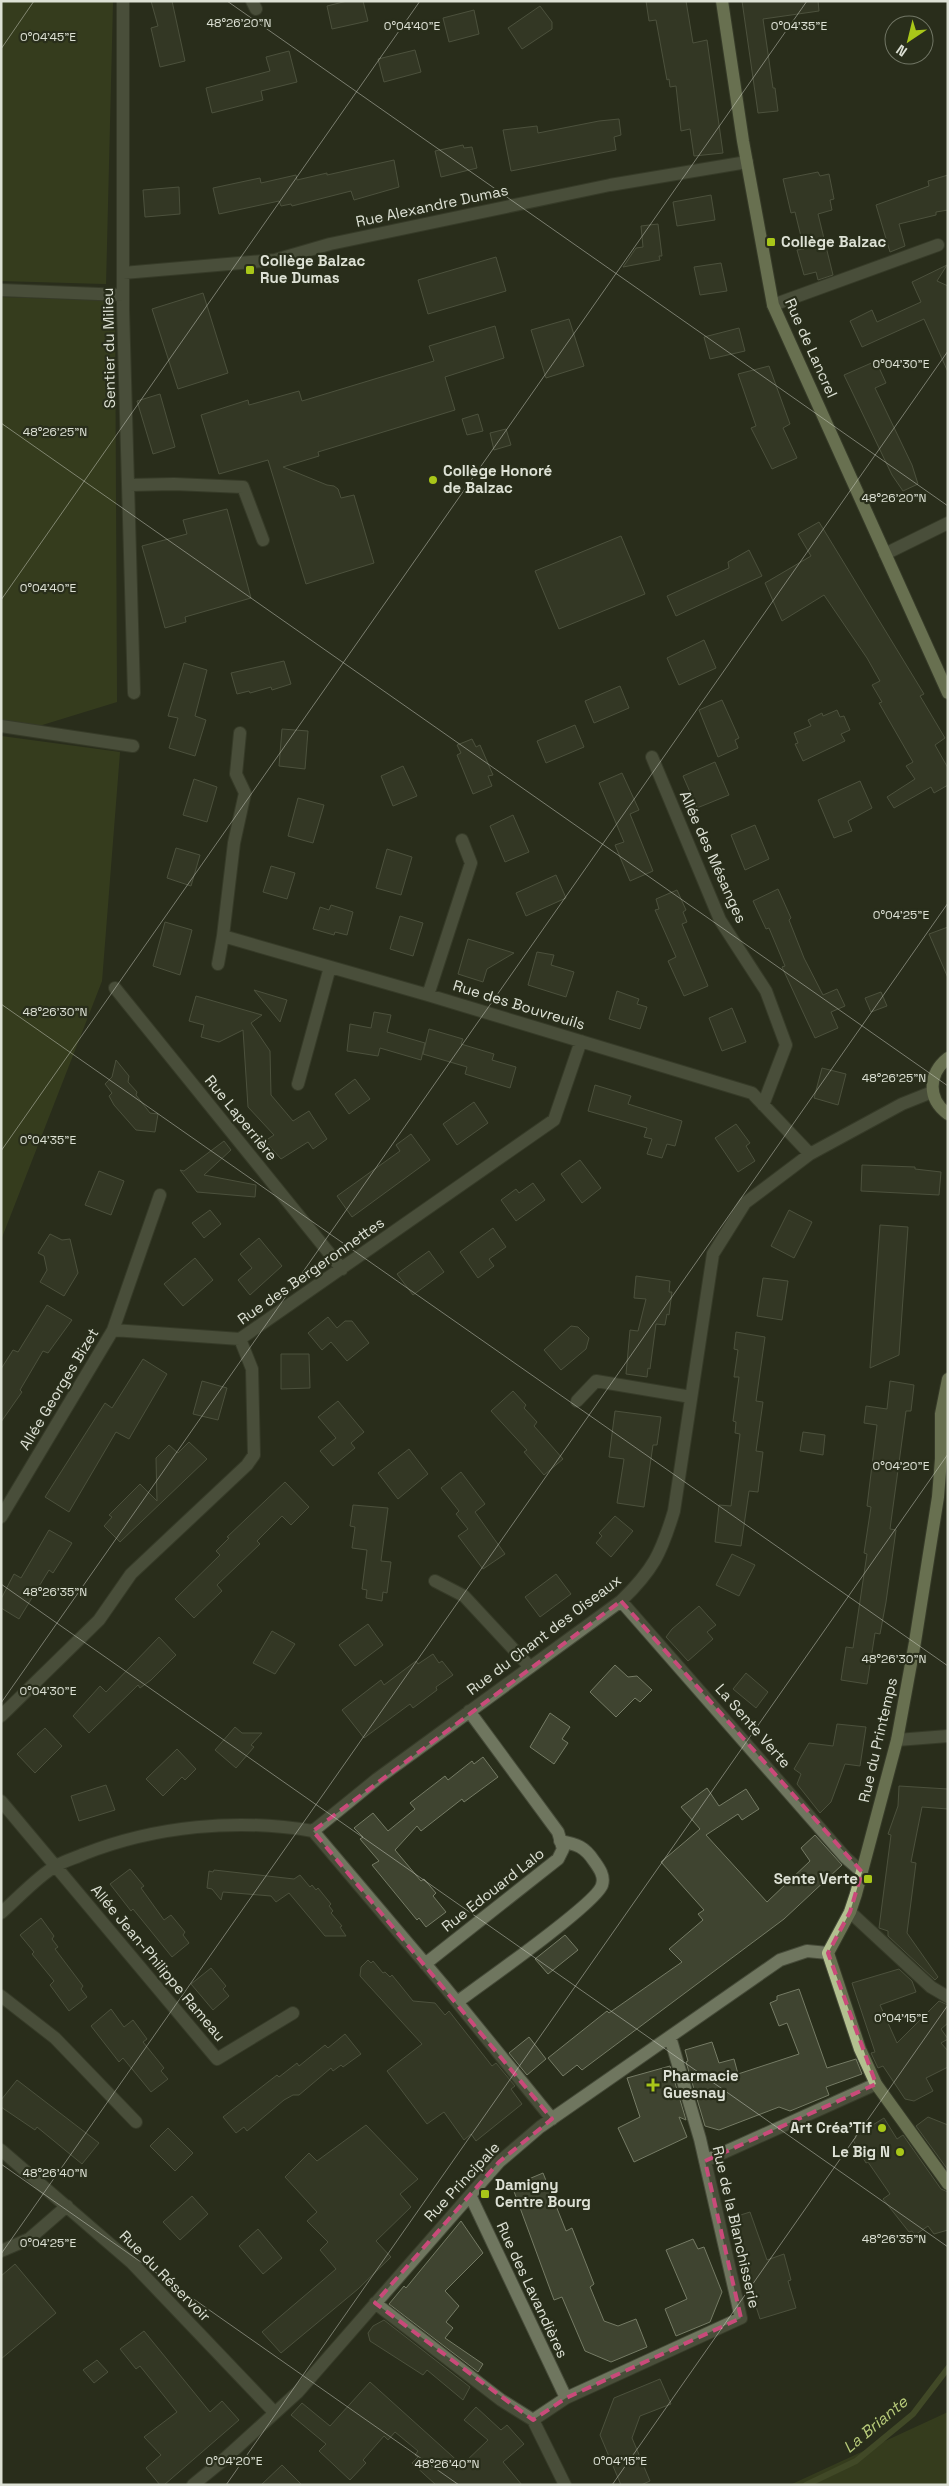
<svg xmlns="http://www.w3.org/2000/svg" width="949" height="2486" viewBox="0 0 949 2486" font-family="'Space Grotesk',sans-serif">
  <rect width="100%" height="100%" fill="#292e1b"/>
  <path fill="#444f21" d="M1 1H113L106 284 1 281Z
    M1 297 115 301 117 702 39 726 1 720Z
    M1 736 120 752 102 981 1 1240Z
    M948 2412V2485H790Z"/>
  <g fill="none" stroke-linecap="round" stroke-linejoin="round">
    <path stroke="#5e6b35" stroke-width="6" d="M806 2485 856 2461 913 2414 948 2368"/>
  </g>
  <path fill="#3f4430" stroke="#757b65" d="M151 1H172L185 61 160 67 151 28 158 26Z
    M347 1H363L368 21 332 29 327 6Z
    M646 1H686L693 43 707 40 723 153 694 156 690 129 681 131 676 86 670 87 669 79 667 80 656 20 649 21Z
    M742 1H818L819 11 763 19 773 88H775L778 111 758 113Z
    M540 6 552 22V29L522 49 508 28Z
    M474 10 479 34 449 42 443 18Z
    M415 50 421 72 384 82 378 59Z
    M289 51 297 82 261 91 263 100 212 113 206 88 270 71 266 57Z
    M619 119 621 135 614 137 616 150 511 171 503 130 537 126 538 133 599 121Z
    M463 145 464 148 472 147 477 168 441 177 435 151Z
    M394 160 399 187 354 200 351 191 292 206 291 204 281 206 279 201 219 214 213 188 260 178 261 183 296 175 297 180 327 173V175Z
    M818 172 820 176 829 174 834 199 830 200 832 210 818 214 833 275 818 280 816 272 804 275 797 250 804 249 795 212 791 213 783 179Z
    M948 175V210L936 212V215L899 224 905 246 890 252 876 205 929 186 928 181Z
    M179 187 180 214 145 217 143 190Z
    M711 195 715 220 677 226 673 202Z
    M658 224 662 256H659L660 260 623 267 636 248 643 247 641 226Z
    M496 257 506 291 428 314 418 280Z
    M721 263 727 291 700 295 694 267Z
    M947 265 937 281 948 286V372L924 319 862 347 850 321 872 310 877 322 921 302 912 282Z
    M203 293 228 373 178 389 152 309Z
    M569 319 584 366 546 378 531 330Z
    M495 326 504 358 445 377 455 410 318 452 319 456 283 467 327 485 334 486 338 489 341 498 354 495 374 563 306 584 268 460 219 474 201 415 248 400 249 405 299 391 302 401 434 361 429 346Z
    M739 328 745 351 710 359 704 337Z
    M876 361 886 383 875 388 912 465 918 484 903 491 892 475 844 375Z
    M769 366 790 424 783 428 797 458 772 469 751 428 756 426 738 374Z
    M160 394 175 447 153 454 137 401Z
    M478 414 483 431 467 435 462 419Z
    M506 429 511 445 494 450 490 433Z
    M227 509 251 598 185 617 186 622 165 628 142 546 187 534 183 520Z
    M819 522 924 694 920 696 945 738 935 745 948 768V785L934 793 931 787 894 808 887 797 915 779 906 766 913 762 879 703 882 702 872 685 880 681 867 658 824 595 782 621 765 583 811 556 798 534Z
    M621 536 645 594 559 629 535 571Z
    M749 550 762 576 676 616 667 596 729 568 728 562Z
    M704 640 716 668 679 685 667 658Z
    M284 661 291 684 272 690 271 687 250 693 249 691 237 694 231 673Z
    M184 663 207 670 195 716 206 720 195 756 169 748 178 718 168 716Z
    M620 686 629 708 594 723 585 701Z
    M722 700 739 738 735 740 738 748 718 757 699 710Z
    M837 710 840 717 844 716 850 730 841 734 845 741 803 761 795 744 798 743 794 733 811 726 808 720 822 713 823 716Z
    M575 725 584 747 546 763 537 741Z
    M282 729 308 731 305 769 279 766Z
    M472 739 476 747 480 745 493 775 488 776 492 786 473 794 457 755 461 753 457 745Z
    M715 762 729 795 697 808 683 776Z
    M403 766 417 796 393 806 381 776Z
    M622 773 639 810 630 814 653 871 630 881 615 845 624 842 599 783Z
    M194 779 217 787 207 822 183 815Z
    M860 781 872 808 848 821 852 831 834 838 818 800Z
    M298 798 324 805 313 843 288 836Z
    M513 815 529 852 505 862 490 826Z
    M755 825 769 859 745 870 731 835Z
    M176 848 200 855 191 886 167 878Z
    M387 849 412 857 401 895 376 888Z
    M271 866 295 873 287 899 263 892Z
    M556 875 566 898 526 916 516 893Z
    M778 889 791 918 789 920 804 958 823 995 837 989 845 1006 831 1012 838 1028 815 1038 782 967 785 966 769 928 766 929 753 901Z
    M677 890 686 910 683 912 687 922 682 924 708 986 684 996 668 961 676 957 655 910 659 909 656 899Z
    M331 905 353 912 347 935 335 932 334 935 313 929 320 907 329 910Z
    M400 916 423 923 413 956 390 949Z
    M165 922 192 930 180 975 153 966Z
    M948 927V978L929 934Z
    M468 939 514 953 487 969 483 982 458 974Z
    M537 952 554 955 551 965 574 972 566 997 528 985Z
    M254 990 287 1000 280 1022Z
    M617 991 639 999 637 1004 647 1007 640 1029 609 1019Z
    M881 992 887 1006 871 1012 865 998Z
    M196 996 262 1015 251 1023 270 1051 271 1095 293 1121 309 1111 327 1139 313 1149 308 1142 281 1159 265 1141 274 1135 248 1107 243 1030 219 1042 201 1037 204 1025 189 1021Z
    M732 1008 746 1042 722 1051 709 1018Z
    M374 1012 391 1015 387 1032 425 1043 421 1060 380 1048 378 1056 347 1051 350 1024 371 1028Z
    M429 1029 463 1039 461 1044 494 1054 492 1060 516 1067 510 1088 465 1074 467 1067 423 1054Z
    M116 1060 129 1076 128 1082 137 1092 136 1095 150 1113 158 1114 155 1132 136 1130 114 1105 109 1096 112 1093 105 1084 112 1077Z
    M822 1068 846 1074 838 1105 814 1098Z
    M355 1079 370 1099 349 1114 335 1094Z
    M595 1085 631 1096 628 1104 682 1121 675 1146 667 1144 662 1158 647 1154 652 1139 644 1137 647 1128 588 1111Z
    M474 1102 488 1123 457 1145 443 1124Z
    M736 1124 750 1143 746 1146 755 1161 738 1172 715 1138Z
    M411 1134 430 1160 352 1217 337 1196 400 1151 396 1145Z
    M224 1141 231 1150 204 1175 256 1185 255 1197 197 1192 180 1170 184 1171Z
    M580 1160 601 1188 582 1203 561 1174Z
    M862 1165 915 1167V1169L941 1172 939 1195 861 1191Z
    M99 1171 124 1181 111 1215 85 1205Z
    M533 1183 545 1200 516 1221 501 1200 516 1189 519 1193Z
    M210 1210 221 1224 204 1238 192 1223Z
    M789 1210 812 1222 794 1258 771 1246Z
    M880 1225 908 1227 899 1355 870 1368Z
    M493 1228 506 1247 489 1259 494 1266 478 1278 460 1252Z
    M50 1234 62 1240 70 1239 78 1273 64 1296 40 1282 47 1270 44 1256 38 1253Z
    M259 1238 282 1266 250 1295 238 1280 252 1268 240 1254Z
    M429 1251 444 1272 413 1295 397 1274Z
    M195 1258 213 1280 183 1306 164 1284Z
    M636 1276 670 1281 669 1292H672L669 1315 667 1314 665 1325 656 1324 650 1369 648 1368 647 1377 626 1374 630 1330 638 1331 646 1299 634 1298Z
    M763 1278 788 1281 782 1320 757 1316Z
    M47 1305 72 1320 48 1353 43 1351 20 1390 22 1392 1 1422V1369L13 1350 18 1352Z
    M328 1317 337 1328 345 1321H352L369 1343 347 1361 331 1342 322 1350 308 1333Z
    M571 1326 578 1327 589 1338 586 1349 561 1370 544 1350Z
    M736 1332 765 1337 756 1401 763 1402 756 1451 763 1452 758 1492 749 1491 741 1546 715 1542 719 1505 731 1506 740 1434 735 1433 736 1422 733 1421 739 1377H734L738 1350 734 1349Z
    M281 1354H309L310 1388 281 1389Z
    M143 1359 167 1374 129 1439 116 1432 69 1512 45 1497 105 1403 112 1408Z
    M202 1381 227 1388 218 1420 193 1414Z
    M890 1381 914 1385 911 1411H906L890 1529 896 1530 886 1602 880 1634 875 1633 867 1684 841 1680 846 1647 853 1648 867 1554 864 1553 871 1507 867 1506 877 1425 864 1423 866 1406 887 1409Z
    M513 1391 526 1405 524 1408 537 1422 534 1426 563 1459 544 1475 524 1452 527 1450 491 1411Z
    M338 1401 364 1432 351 1443 355 1448 333 1466 320 1451 336 1438 318 1417Z
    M615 1411 661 1417 657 1445H653L644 1507 617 1503 624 1459 609 1457Z
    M803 1432 825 1435 823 1455 800 1451Z
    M189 1442 207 1459 120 1542 104 1526 112 1517 109 1515 140 1484 157 1501 156 1458 169 1445 178 1453Z
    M409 1449 428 1474 398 1499 378 1473Z
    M461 1472 485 1504 475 1512 505 1554 483 1569 458 1536 468 1529 456 1514 459 1511 441 1488Z
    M285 1482 309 1507 291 1525 282 1516 257 1541 260 1544 217 1585 222 1591 194 1618 175 1599 220 1555 216 1551 229 1538 227 1537Z
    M353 1505 388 1508 381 1561 391 1562 387 1593 383 1592 382 1601 366 1598 367 1590 362 1589 367 1550 352 1548 355 1527 350 1526Z
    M615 1516 633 1531 611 1557 596 1543 602 1536 599 1533Z
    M49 1530 72 1543 53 1573 49 1570 19 1619 1 1608V1599L14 1574 21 1578Z
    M732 1554 755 1565 739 1596 716 1585Z
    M556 1574 571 1594 540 1617 525 1597Z
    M699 1606 716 1625 707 1632 713 1639 688 1661 666 1637 672 1629Z
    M368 1624 383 1645 355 1666 339 1645Z
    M272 1631 295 1644 275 1674 253 1663Z
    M159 1637 176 1655 151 1680 140 1688 138 1685 89 1733 73 1716 100 1686 106 1692Z
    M433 1654 439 1663 442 1661 453 1675 436 1687 437 1690 413 1708 410 1704 364 1738 342 1710 381 1680 384 1685 416 1661 418 1664Z
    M615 1665 628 1677 637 1676 652 1690 640 1702 635 1698 616 1717 590 1692Z
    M746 1673 768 1692 756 1708 733 1689Z
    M550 1713 570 1727 562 1739 568 1743 554 1764 530 1747Z
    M837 1724 866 1727 860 1766 845 1764 831 1802 820 1813 797 1784 801 1774 794 1769 809 1743 833 1746Z
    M235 1727 242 1733H262L251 1745 254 1747 236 1768 215 1750Z
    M45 1728 62 1746 35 1773 17 1754Z
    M177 1749 196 1769 185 1780 182 1777 163 1796 146 1779Z
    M483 1757 498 1777 464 1802 462 1799 421 1831 417 1826 395 1850 421 1881 424 1879 436 1893 433 1896 446 1912 426 1927 419 1918 417 1920 372 1865 379 1861 360 1839 363 1837 354 1828 373 1813 388 1831 415 1809 410 1803 445 1776 448 1780 472 1761 474 1764Z
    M106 1785 115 1810 79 1821 71 1796Z
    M899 1786 948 1789V1809L922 1807 911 1862 916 1863 907 1933 938 1977 935 1980 888 1936V1931L879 1928 891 1835 888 1834 898 1806Z
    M707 1788 719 1806 746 1789 759 1809 742 1820 738 1814 706 1835 767 1902 810 1861 801 1848 815 1835 842 1865 784 1919 582 2070 577 2065 563 2076 548 2058 607 2011 609 2013 682 1962 669 1949 703 1920 698 1914 704 1910 661 1862 700 1829 681 1807Z
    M130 1869 144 1886 141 1888 164 1920 171 1915 185 1932 183 1935 189 1943 172 1957 133 1909 131 1911 110 1884Z
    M214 1870 294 1879 300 1875 310 1887 312 1885 316 1890 318 1888 331 1904 329 1906 333 1911 331 1913 342 1926 340 1927 346 1936H325L289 1893 276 1902 271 1896 223 1892 221 1900 212 1889 207 1888 209 1871 213 1872Z
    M41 1918 54 1936 52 1939 58 1947 55 1949 83 1986 81 1989 87 1997 69 2011 50 1985 54 1981 32 1954 34 1952 20 1935Z
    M565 1935 578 1950 548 1974 535 1959Z
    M368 1960 371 1963 373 1961 383 1973 385 1972 390 1977 392 1975 413 2001 435 2003 445 2015 449 2011 492 2066 496 2063 515 2086 511 2089 522 2104 476 2141 471 2134 464 2140 444 2112 427 2124 387 2071 422 2044 360 1976 361 1967Z
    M211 1968 226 1986 223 1989 229 1996 213 2010 191 1984Z
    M899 1969 912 1981 916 1992 880 2005 897 2043 939 2001 948 2005V2023L941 2029 948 2039 941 2043 948 2051V2067L926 2078 933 2091 914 2101 905 2099 883 2066 878 2068 871 2053 875 2052 852 1983Z
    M799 1989 827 2068 856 2059 862 2074 826 2087 829 2095 790 2111 779 2107 719 2130 705 2126 686 2062 688 2061 685 2050 712 2042 719 2063 734 2059 738 2074 799 2054 787 2023 779 2026 770 2003 777 2000V1996Z
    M111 2009 124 2027 133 2020 147 2039 143 2042 164 2068 161 2071 168 2079 151 2092 123 2058 119 2062 91 2026Z
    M345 2034 361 2054 343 2067 341 2065 333 2071 331 2068 299 2095H293L284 2100 247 2131 244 2127 236 2133 223 2117 277 2075 279 2077 297 2063 299 2066 325 2045 328 2048Z
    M529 2037 546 2059 527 2075 509 2053Z
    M670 2066 686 2120 679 2117 687 2137 634 2162 618 2128 640 2117 627 2078Z
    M17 2080 99 2143 82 2164 37 2127 35 2130 1 2107V2100Z
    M928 2117 948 2125V2170L916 2126Z
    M884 2118 897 2139 903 2135 941 2189 948 2192V2230L934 2234 928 2226 915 2235 912 2231 909 2232 883 2199 890 2194 868 2162 866 2163 853 2140 856 2138 855 2136Z
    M366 2125 418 2179 400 2194 411 2207 376 2241 391 2257 358 2289 281 2353 262 2332 336 2269 320 2250 328 2242 307 2221 317 2212 285 2177 309 2153 317 2161Z
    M168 2128 193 2153 175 2171 150 2146Z
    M543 2173 566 2231 572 2228 594 2284 590 2287 604 2321 618 2326 636 2319 647 2347 611 2362 585 2351 562 2297 554 2300 512 2186Z
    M192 2196 208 2214 180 2240 163 2222Z
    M750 2212 767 2260 784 2254 791 2280 788 2281 796 2308 760 2319 728 2219Z
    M461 2221 483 2253 445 2291 459 2306 446 2322 453 2328 445 2338 483 2364 478 2372 389 2304 404 2286 406 2288Z
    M258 2229 282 2258 263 2274 239 2246Z
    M693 2239 698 2249 704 2247 722 2292 710 2322 676 2336 665 2309 687 2299 666 2250Z
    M15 2264 56 2313 1 2359V2276Z
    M384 2320 470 2387 463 2400 427 2370 423 2375 370 2341 368 2333 373 2326Z
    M144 2331 210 2412 222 2401 239 2420 164 2485H160L146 2468 161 2455 144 2437 177 2412 140 2366 136 2369 120 2349Z
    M97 2360 108 2372 94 2383 83 2370Z
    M660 2379 671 2404 640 2416 632 2438 650 2481 641 2485H621L600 2435 614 2398Z
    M370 2382 462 2465 488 2440 464 2420 476 2407 501 2430 507 2425 524 2444 503 2462 522 2485H436L412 2463 418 2457 415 2455 418 2451 395 2432 388 2440 384 2436 363 2460 366 2463 350 2480 319 2451 326 2444 291 2415 302 2403 330 2426Z
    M282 2465 302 2485H261Z"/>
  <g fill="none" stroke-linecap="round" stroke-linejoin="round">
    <defs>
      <path id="minor" d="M123 1V310L134 693
        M252 1 256 9
        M123 273 275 260 330 244 610 185 747 162
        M1 290 123 295
        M773 305 938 245
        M129 485 174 484 243 487 263 540
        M885 554 948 523
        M1 726 133 746
        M652 757 720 920 766 991 786 1045 763 1105
        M223 936 428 995 752 1093 810 1154
        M218 964 223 936 234 843 245 793 236 774 240 733
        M115 988 342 1269
        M428 995 471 863 462 840
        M298 1084 330 967
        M113 1330 160 1195
        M577 1401 596 1381 691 1397
        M1 1517 113 1330 240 1339
        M435 1581 464 1596 529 1666
        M621 1601 846 1858 862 1872
        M1 1716 99 1620 131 1574 247 1465 254 1455 252 1369 240 1339 554 1120 581 1041
        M897 1740 948 1736
        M1 1801 217 2059 293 2013
        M313 1831 444 1986 552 2119
        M850 1912 931 1987 948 1997
        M1 1913C16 1900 39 1875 56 1866 64 1861 75 1858 84 1854 155 1826 237 1818 313 1831L377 1779 621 1601C653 1570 661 1554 674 1511L713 1254 745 1203 810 1154 902 1104 932 1092
        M425 1964 558 1859 563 1849 558 1832 469 1711
        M1 1996 55 2038 136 2122
        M457 2002C479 1986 597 1903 602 1885 605 1876 599 1868 594 1861 585 1847 577 1844 560 1841
        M1 2150 132 2263 275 2413
        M705 2161 876 2084
        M470 2195 566 2398
        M1 2251 29 2239 67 2206
        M375 2303 501 2400 533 2420 566 2398 741 2318 700 2139 670 2037
        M533 2420 565 2485
        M193 2485 221 2462 298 2392 499 2162 540 2127 780 1960 807 1951 828 1953"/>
      <path id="major" d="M722 1 743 141 773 305 948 693
        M948 1058C928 1074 927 1099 948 1114
        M948 1379 941 1414V1459L938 1497 915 1642 897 1740 856 1894 850 1912 828 1953 860 2049 876 2084 948 2184"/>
    </defs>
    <use href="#minor" stroke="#464b39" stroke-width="14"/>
    <use href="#major" stroke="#464b39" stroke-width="14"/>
    <use href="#minor" stroke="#6f765f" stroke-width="12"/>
    <use href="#major" stroke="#b3c090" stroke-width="12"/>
  </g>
  <path d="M0 0H949V2486H0ZM621 1601 862 1872 850 1912 828 1953 876 2084 705 2161 741 2318 566 2398 533 2420 375 2303 499 2162 552 2119 313 1831Z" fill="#292e1b" fill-opacity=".55" fill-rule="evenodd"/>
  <path fill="none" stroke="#c94a7a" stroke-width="4" stroke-dasharray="10 6" stroke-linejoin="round" d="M621 1601 862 1872 850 1912 828 1953 876 2084 705 2161 741 2318 566 2398 533 2420 375 2303 499 2162 552 2119 313 1831Z"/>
  <path fill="none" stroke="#dde1d5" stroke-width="1" stroke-opacity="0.45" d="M227 1 948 506M1 49 34 1M1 423 948 1086M1 600 420 1M1 1004 948 1666M1 1151 807 1M1 1584 948 2247M1 1703 948 351M1 2164 459 2485M1 2254 948 903M226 2485 948 1454M612 2485 948 2005"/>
  <g fill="#a9c719" stroke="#292e1b" stroke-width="2">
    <rect x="766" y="237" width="10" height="10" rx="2.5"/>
    <rect x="245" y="265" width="10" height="10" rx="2.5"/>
    <circle cx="433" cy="480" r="5"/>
    <rect x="863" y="1874" width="10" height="10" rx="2.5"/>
    <path d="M650.5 2077.5h5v5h5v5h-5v5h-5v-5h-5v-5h5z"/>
    <circle cx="882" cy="2128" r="5"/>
    <circle cx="900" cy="2152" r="5"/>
    <rect x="480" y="2189" width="10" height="10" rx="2.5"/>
  </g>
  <g text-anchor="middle" stroke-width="4.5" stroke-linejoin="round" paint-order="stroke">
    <g font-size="15" fill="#dde1d5" stroke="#292e1b">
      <text transform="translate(432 206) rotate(-12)" y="5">Rue Alexandre Dumas</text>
      <text transform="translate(109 348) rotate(-91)" y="5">Sentier du Milieu</text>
      <text transform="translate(811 348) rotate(66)" y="5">Rue de Lancrel</text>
      <text transform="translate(713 857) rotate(66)" y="5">Allée des Mésanges</text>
      <text transform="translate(519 1005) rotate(17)" y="5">Rue des Bouvreuils</text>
      <text transform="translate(241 1118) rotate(51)" y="5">Rue Laperrière</text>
      <text transform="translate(311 1271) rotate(-35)" y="5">Rue des Bergeronnettes</text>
      <text transform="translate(59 1389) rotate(-59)" y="5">Allée Georges Bizet</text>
      <text transform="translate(544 1635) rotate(-37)" y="5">Rue du Chant des Oiseaux</text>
      <text transform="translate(753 1726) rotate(49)" y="5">La Sente Verte</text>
      <text transform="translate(878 1740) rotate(-77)" y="5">Rue du Printemps</text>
      <text transform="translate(493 1890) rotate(-38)" y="5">Rue Edouard Lalo</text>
      <text transform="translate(158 1963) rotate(50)" y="5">Allée Jean-Philippe Rameau</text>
      <text transform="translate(462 2182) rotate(-47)" y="5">Rue Principale</text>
      <text transform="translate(736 2227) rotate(77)" y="5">Rue de la Blanchisserie</text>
      <text transform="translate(165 2276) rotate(45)" y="5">Rue du Réservoir</text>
      <text transform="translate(532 2290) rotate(65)" y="5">Rue des Lavandières</text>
    </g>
    <g font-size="15" font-weight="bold" fill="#dde1d5" stroke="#292e1b" text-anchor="start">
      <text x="781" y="247">Collège Balzac</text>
      <text x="260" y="266">Collège Balzac<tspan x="260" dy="17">Rue Dumas</tspan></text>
      <text x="443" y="476">Collège Honoré<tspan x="443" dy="17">de Balzac</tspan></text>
      <text x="858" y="1884" text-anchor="end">Sente Verte</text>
      <text x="663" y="2081">Pharmacie<tspan x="663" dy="17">Guesnay</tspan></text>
      <text x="872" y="2133" text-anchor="end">Art Créa'Tif</text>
      <text x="890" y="2157" text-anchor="end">Le Big N</text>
      <text x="495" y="2190">Damigny<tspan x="495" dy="17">Centre Bourg</tspan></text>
    </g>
    <g font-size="16" font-style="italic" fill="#b8cb7a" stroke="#292e1b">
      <text transform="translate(875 2424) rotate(-40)" y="6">La Briante</text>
    </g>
  </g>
  <g font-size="12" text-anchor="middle" fill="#dde1d5" stroke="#292e1b" stroke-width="4.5" stroke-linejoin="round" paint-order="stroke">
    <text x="239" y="27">48°26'20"N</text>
    <text x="412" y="30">0°04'40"E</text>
    <text x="799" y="30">0°04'35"E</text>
    <text x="48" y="41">0°04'45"E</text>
    <text x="901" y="368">0°04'30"E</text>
    <text x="55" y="436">48°26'25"N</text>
    <text x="894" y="502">48°26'20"N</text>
    <text x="48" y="592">0°04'40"E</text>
    <text x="901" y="919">0°04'25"E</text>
    <text x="55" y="1016">48°26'30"N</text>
    <text x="894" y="1082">48°26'25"N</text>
    <text x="48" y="1144">0°04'35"E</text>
    <text x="901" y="1470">0°04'20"E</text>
    <text x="55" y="1596">48°26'35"N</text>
    <text x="894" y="1663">48°26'30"N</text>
    <text x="48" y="1695">0°04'30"E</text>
    <text x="901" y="2022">0°04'15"E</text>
    <text x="55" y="2177">48°26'40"N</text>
    <text x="894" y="2243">48°26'35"N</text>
    <text x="48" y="2247">0°04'25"E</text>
    <text x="234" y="2465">0°04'20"E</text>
    <text x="620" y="2465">0°04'15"E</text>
    <text x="447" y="2468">48°26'40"N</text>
  </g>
  <rect width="949" height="2486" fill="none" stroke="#dde1d5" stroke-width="5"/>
  <g transform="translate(909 40) rotate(215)"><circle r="24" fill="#292e1b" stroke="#717665"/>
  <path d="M0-4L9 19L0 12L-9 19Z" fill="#a9c719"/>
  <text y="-8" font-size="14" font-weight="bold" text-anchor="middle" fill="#dde1d5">N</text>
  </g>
</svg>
